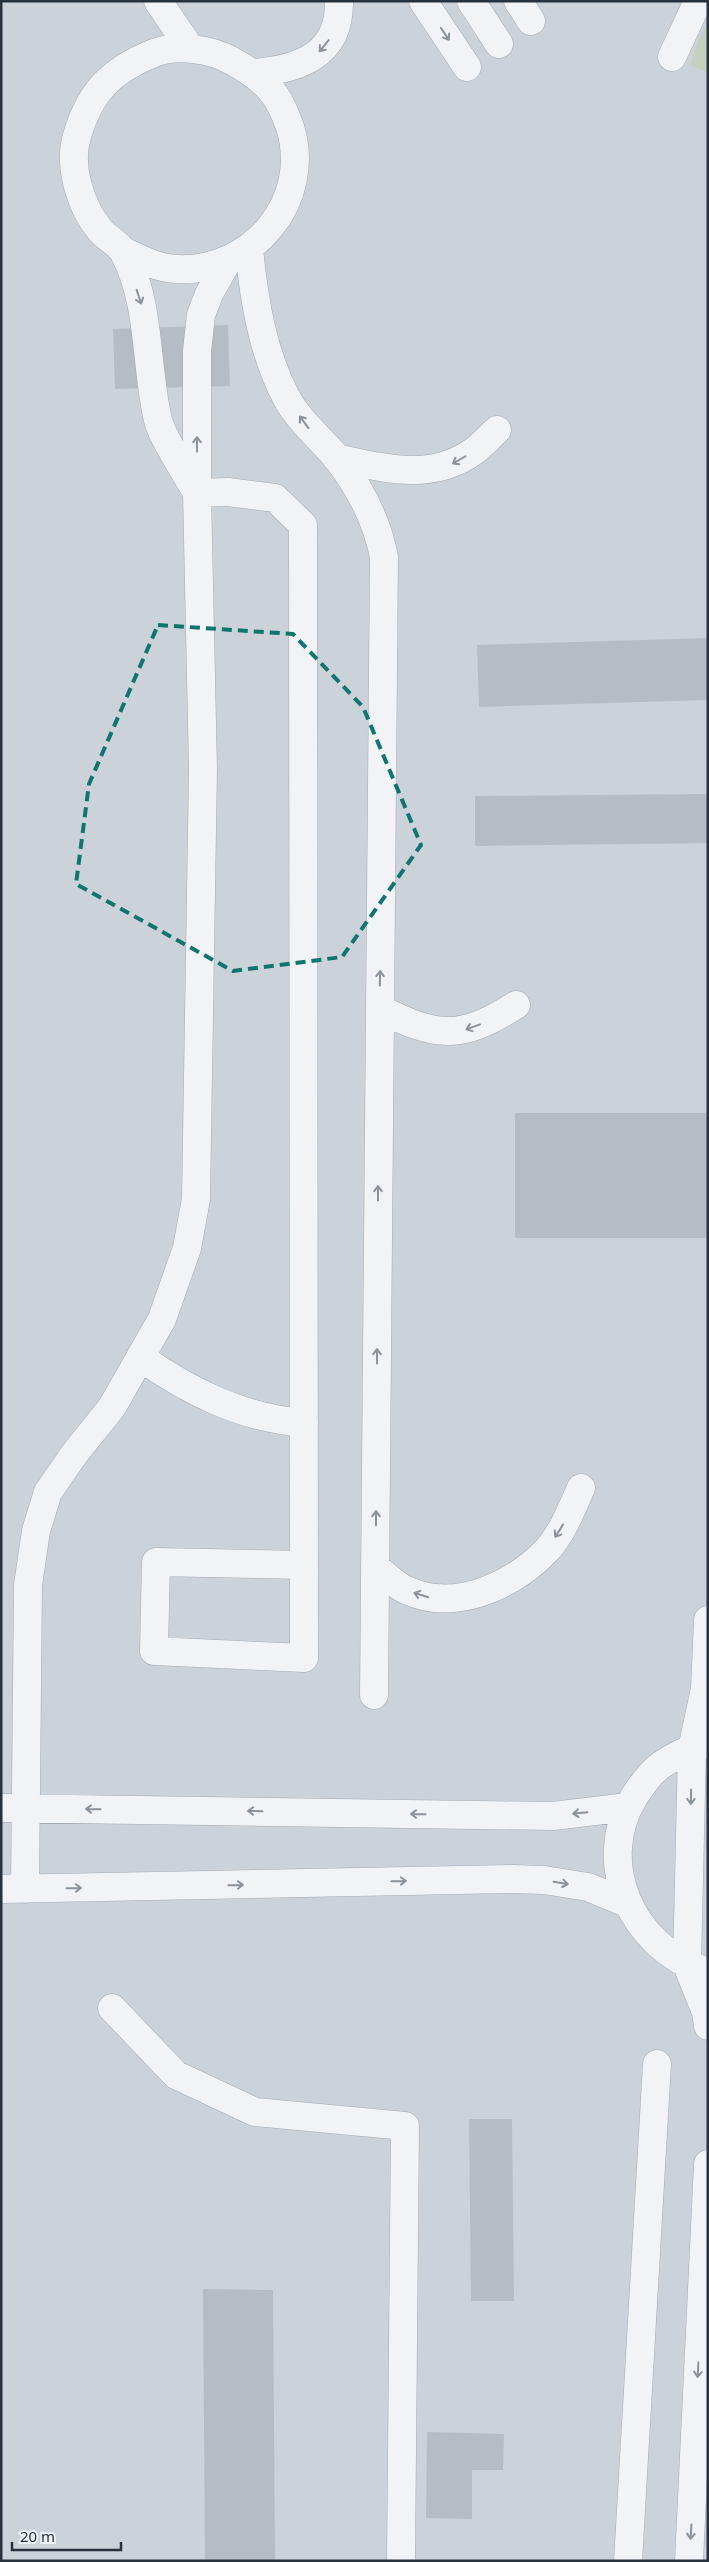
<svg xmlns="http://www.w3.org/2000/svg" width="709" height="2562" viewBox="0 0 709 2562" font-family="'Noto Sans',sans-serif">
  <rect width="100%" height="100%" fill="#dee3e8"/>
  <path fill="#ccd2d9" d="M1 1H708V2561H1Z"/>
  <path fill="#c5d1bf" d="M708 22V72L690 65 698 41Z"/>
  <path fill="#b6bcc4" d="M228 325 230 386 115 389 113 329Z
    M708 638V700L479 707 477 645Z
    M708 794V843L475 846V796Z
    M515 1113H708V1238H515Z
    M469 2119H512L514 2301H471Z
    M203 2289 273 2290 275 2561H205Z
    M427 2432 504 2434 503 2470H472V2519L426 2518Z"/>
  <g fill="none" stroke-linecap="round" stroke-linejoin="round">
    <defs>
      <path id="minor" d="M158 1 190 48
        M423 1 467 67
        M471 1 499 44
        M518 1 531 21
        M672 57 698 1
        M254 73C300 69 340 55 339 1
        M249 249C254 299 262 351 286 397 298 420 320 438 337 458 360 488 377 520 384 557L374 1695
        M123 251C140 259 157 268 176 269 252 273 313 201 290 127 285 114 280 100 270 89 259 77 247 69 232 61 211 49 177 44 154 53 112 70 90 91 77 136 68 165 80 206 100 230 106 238 119 243 124 253 151 304 145 365 158 420 162 437 186 474 196 491
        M336 458C383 468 432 482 474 451 482 445 489 437 497 430
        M197 493 228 492 275 498 303 525 304 1658 154 1651 156 1562 304 1565
        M380 1009C437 1038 461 1040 516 1005
        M140 1357C190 1392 242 1418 304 1423
        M375 1567C385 1574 395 1585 406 1590 456 1613 514 1585 548 1549 563 1532 572 1508 581 1488
        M708 1620 705 1689 692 1749 687 1965 706 2012 708 2026
        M1 1808 553 1816 628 1807
        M1 1889 513 1879 544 1880 588 1887 627 1903
        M25 1889 28 1585 36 1531 48 1492 75 1453 112 1407 162 1319 187 1248 196 1199 203 769 197 493V351L201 315 209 294 227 262
        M702 1970C632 1946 594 1863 634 1797 641 1786 650 1773 661 1765 674 1756 690 1749 705 1744
        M112 2008 176 2075 255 2112 405 2126 401 2561
        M628 2561 657 2064
        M689 2561 708 2164"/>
    </defs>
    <use href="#minor" stroke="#a4aab2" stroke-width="29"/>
    <use href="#minor" stroke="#f1f3f6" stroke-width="28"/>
  </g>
  <defs><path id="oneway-shaft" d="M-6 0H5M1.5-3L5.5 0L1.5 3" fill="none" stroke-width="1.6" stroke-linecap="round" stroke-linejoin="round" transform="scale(1.25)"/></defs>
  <g stroke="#8c929a">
    <use href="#oneway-shaft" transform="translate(445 34) rotate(56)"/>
    <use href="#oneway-shaft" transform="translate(324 46) rotate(129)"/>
    <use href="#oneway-shaft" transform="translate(139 297) rotate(72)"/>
    <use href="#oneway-shaft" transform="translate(304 422) rotate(-126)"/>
    <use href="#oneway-shaft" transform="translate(197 444) rotate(-90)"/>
    <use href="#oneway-shaft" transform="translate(459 460) rotate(150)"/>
    <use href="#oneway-shaft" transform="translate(380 978) rotate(-89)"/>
    <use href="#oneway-shaft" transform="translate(473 1027) rotate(160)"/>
    <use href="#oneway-shaft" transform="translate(378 1193) rotate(-90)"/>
    <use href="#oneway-shaft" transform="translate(377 1356) rotate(-90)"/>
    <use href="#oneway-shaft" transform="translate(376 1518) rotate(-90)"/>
    <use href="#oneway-shaft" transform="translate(559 1531) rotate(122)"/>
    <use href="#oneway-shaft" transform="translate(421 1595) rotate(-162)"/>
    <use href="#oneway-shaft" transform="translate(691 1797) rotate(91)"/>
    <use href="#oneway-shaft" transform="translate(93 1809) rotate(-179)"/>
    <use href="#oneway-shaft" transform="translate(255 1811) rotate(-179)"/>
    <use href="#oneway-shaft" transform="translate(580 1813) rotate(175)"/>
    <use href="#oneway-shaft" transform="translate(418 1814) rotate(-179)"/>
    <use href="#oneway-shaft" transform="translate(399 1881) rotate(-1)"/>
    <use href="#oneway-shaft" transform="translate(561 1883) rotate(9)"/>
    <use href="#oneway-shaft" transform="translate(236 1885) rotate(-1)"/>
    <use href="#oneway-shaft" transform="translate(74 1888) rotate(-1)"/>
    <use href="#oneway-shaft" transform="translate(698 2370) rotate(93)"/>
    <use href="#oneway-shaft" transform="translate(691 2532) rotate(93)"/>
  </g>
  <path fill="none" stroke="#0f766e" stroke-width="4" stroke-dasharray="10 6" stroke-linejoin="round" d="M158 625 293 634 363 707 421 845 342 957 233 971 76 884 89 784Z"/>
  <rect width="709" height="2562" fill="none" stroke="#28313e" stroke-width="5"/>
  <path d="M12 2542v8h109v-8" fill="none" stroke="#28313e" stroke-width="2.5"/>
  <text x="20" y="2542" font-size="15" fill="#28313e" stroke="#eef1f5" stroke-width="4" paint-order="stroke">20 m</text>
</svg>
